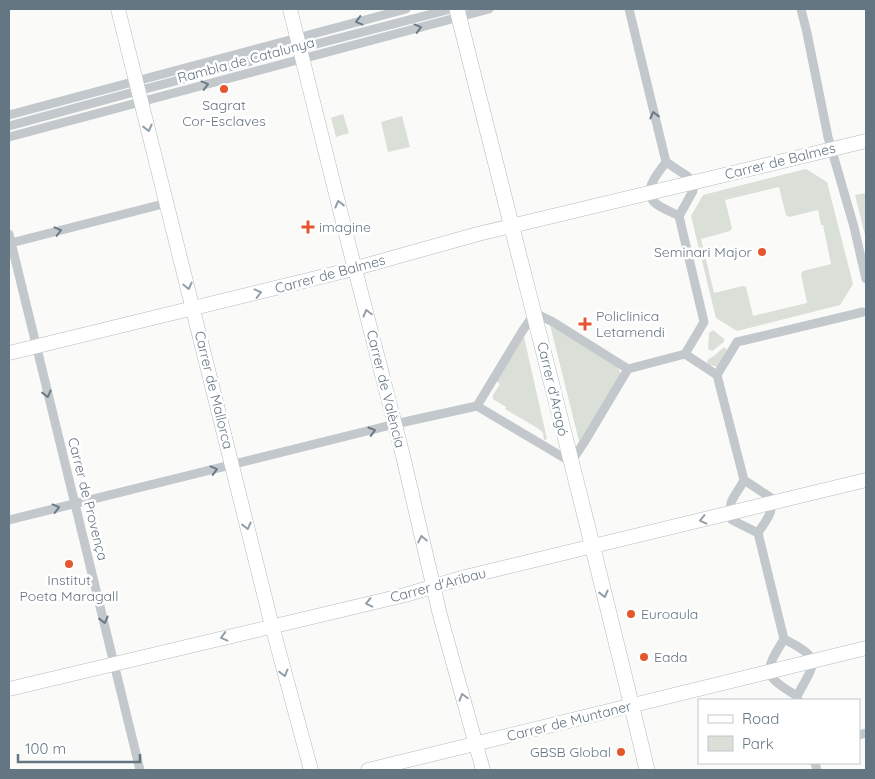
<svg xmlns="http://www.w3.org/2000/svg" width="875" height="779" viewBox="0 0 875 779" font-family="Quicksand,sans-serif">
  <rect width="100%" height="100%" fill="#fafaf8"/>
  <path fill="#dadfd7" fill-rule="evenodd" d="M343 114 349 133 336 137 331 118Z
    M402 116 410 147 388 152 381 122Z
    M806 169 827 182 853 284 840 305 737 331 716 318 691 216 703 195ZM779 187 786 215 789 217 818 210 821 225H823L831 264 803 271 801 274 807 303 753 316 746 287 743 286 714 293 701 239 730 231 732 228 725 200Z
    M866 193V239L855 195Z
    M550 325 618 365 621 377 580 445Z
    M713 330 724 339V342L712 351 708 349 709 333Z
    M524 337 547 439 544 440 543 433 539 429 505 409 506 407 493 399V395L500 384 496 381Z
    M725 347 727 351 717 367 707 364 708 359C716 356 718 351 725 347Z"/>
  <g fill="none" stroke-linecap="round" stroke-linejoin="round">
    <defs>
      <path id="secondary" d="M118 9 272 626 311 770
        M290 9 347 238 403 456 440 615 483 770
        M9 353 349 270 478 234 866 141
        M9 689 405 595 465 577 866 480
        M368 770 866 648"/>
      <path id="primary" d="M457 9C520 263 587 516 647 770"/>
    </defs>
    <use href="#secondary" stroke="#b3babf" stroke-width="15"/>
    <use href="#primary" stroke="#b5babe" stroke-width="16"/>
    <path stroke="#c3c8cc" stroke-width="9" d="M629 9 666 162 687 176 693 182V191L679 216 704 322 685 354
      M801 9 807 33 828 137 854 227 866 279
      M305 47 447 10
      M145 89 293 50
      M9 115 406 9
      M9 126 134 92
      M9 137 489 9
      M666 162C659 172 642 190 654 202 660 208 672 212 679 216
      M9 234 140 770
      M11 243 167 203
      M685 354 717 375 744 480C736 497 726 500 732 520L758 533
      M628 369 685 354
      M717 375 737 342 863 312
      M477 406 571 462 585 441 628 369
      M477 406 523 330 535 313 553 322 628 369
      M744 480 770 497C775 512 766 520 758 533L784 639C764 672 762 675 797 696L798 700
      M9 520 395 424 477 406
      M784 639C823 659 816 661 797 696
      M859 735 866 733
      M815 763 817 770"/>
    <use href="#secondary" stroke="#fff" stroke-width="14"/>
    <use href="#primary" stroke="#fff" stroke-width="15"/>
  </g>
  <defs><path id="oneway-chevron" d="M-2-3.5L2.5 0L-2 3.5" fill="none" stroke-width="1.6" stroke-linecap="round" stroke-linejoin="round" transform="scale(1.25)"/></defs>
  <g stroke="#6a7a87">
    <use href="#oneway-chevron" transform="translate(359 21) rotate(165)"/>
    <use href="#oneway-chevron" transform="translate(418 28) rotate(-15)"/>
    <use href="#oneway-chevron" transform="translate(205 85) rotate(-15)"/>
    <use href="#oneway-chevron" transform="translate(654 115) rotate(-104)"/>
    <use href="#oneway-chevron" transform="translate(58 231) rotate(-14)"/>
    <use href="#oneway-chevron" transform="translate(47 394) rotate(76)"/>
    <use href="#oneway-chevron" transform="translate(372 431) rotate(-16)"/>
    <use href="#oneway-chevron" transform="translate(214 470) rotate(-15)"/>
    <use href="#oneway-chevron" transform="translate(56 508) rotate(-15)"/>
    <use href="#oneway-chevron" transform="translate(104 620) rotate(76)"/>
  </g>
  <g stroke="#939fa8">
    <use href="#oneway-chevron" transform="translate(148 128) rotate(76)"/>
    <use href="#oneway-chevron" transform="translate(339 204) rotate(-104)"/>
    <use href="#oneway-chevron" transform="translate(188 286) rotate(77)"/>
    <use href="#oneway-chevron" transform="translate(258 293) rotate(-14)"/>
    <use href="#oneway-chevron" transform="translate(367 313) rotate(-105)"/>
    <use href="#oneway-chevron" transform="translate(703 520) rotate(167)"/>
    <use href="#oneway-chevron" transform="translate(247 526) rotate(76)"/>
    <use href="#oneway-chevron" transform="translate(422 539) rotate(-102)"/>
    <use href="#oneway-chevron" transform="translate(604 594) rotate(76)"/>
    <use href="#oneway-chevron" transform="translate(369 603) rotate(167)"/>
    <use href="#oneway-chevron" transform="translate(224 637) rotate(165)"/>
    <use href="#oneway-chevron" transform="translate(284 673) rotate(75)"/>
    <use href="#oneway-chevron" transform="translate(463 697) rotate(-106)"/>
  </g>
  <g fill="#e4572e" stroke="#fff" stroke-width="2">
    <circle cx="224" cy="89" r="5"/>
    <path d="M305.5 219.5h5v5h5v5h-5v5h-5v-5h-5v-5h5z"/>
    <circle cx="762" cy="252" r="5"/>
    <path d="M582.5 316.5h5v5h5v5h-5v5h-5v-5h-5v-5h5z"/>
    <circle cx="69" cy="564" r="5"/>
    <circle cx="631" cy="614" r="5"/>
    <circle cx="644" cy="657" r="5"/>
    <circle cx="621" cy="752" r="5"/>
  </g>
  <g text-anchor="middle" stroke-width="5" stroke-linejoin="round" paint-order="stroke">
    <g font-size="14" fill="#657683" stroke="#fff">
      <text transform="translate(246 60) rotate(-15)" y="5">Rambla de Catalunya</text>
      <text transform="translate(780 161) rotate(-14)" y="5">Carrer de Balmes</text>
      <text transform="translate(330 274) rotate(-15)" y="5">Carrer de Balmes</text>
      <text transform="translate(386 389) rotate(76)" y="5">Carrer de València</text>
      <text transform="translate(553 389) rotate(77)" y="5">Carrer d'Aragó</text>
      <text transform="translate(214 390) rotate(76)" y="5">Carrer de Mallorca</text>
      <text transform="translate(88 499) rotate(76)" y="5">Carrer de Provença</text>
      <text transform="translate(438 585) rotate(-15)" y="5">Carrer d'Aribau</text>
      <text transform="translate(569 721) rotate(-14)" y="5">Carrer de Muntaner</text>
    </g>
    <g font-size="14" fill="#657683" stroke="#fff" text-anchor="start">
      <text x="224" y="110" text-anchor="middle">Sagrat<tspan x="224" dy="16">Cor-Esclaves</tspan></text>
      <text x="319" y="232">imagine</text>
      <text x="752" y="257" text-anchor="end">Seminari Major</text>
      <text x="596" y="321">Policlinica<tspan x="596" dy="16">Letamendi</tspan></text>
      <text x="69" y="585" text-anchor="middle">Institut<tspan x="69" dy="16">Poeta Maragall</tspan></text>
      <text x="641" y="619">Euroaula</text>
      <text x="654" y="662">Eada</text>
      <text x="611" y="757" text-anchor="end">GBSB Global</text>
    </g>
  </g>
  <rect width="875" height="779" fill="none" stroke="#657683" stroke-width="20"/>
  <rect x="698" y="699" width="162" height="65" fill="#ffffff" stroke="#c1c8cd"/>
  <rect x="708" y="715" width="25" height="8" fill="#ffffff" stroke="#c1c8cd"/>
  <text x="742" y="724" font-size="15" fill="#657683">Road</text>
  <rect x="708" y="736" width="25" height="15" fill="#dadfd7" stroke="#c1c8cd"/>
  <text x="742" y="749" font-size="15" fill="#657683">Park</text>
  <path d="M18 754v8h122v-8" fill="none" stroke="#657683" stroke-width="2.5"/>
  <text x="25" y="754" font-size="15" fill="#657683" stroke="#ffffff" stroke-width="4" paint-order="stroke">100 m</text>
</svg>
